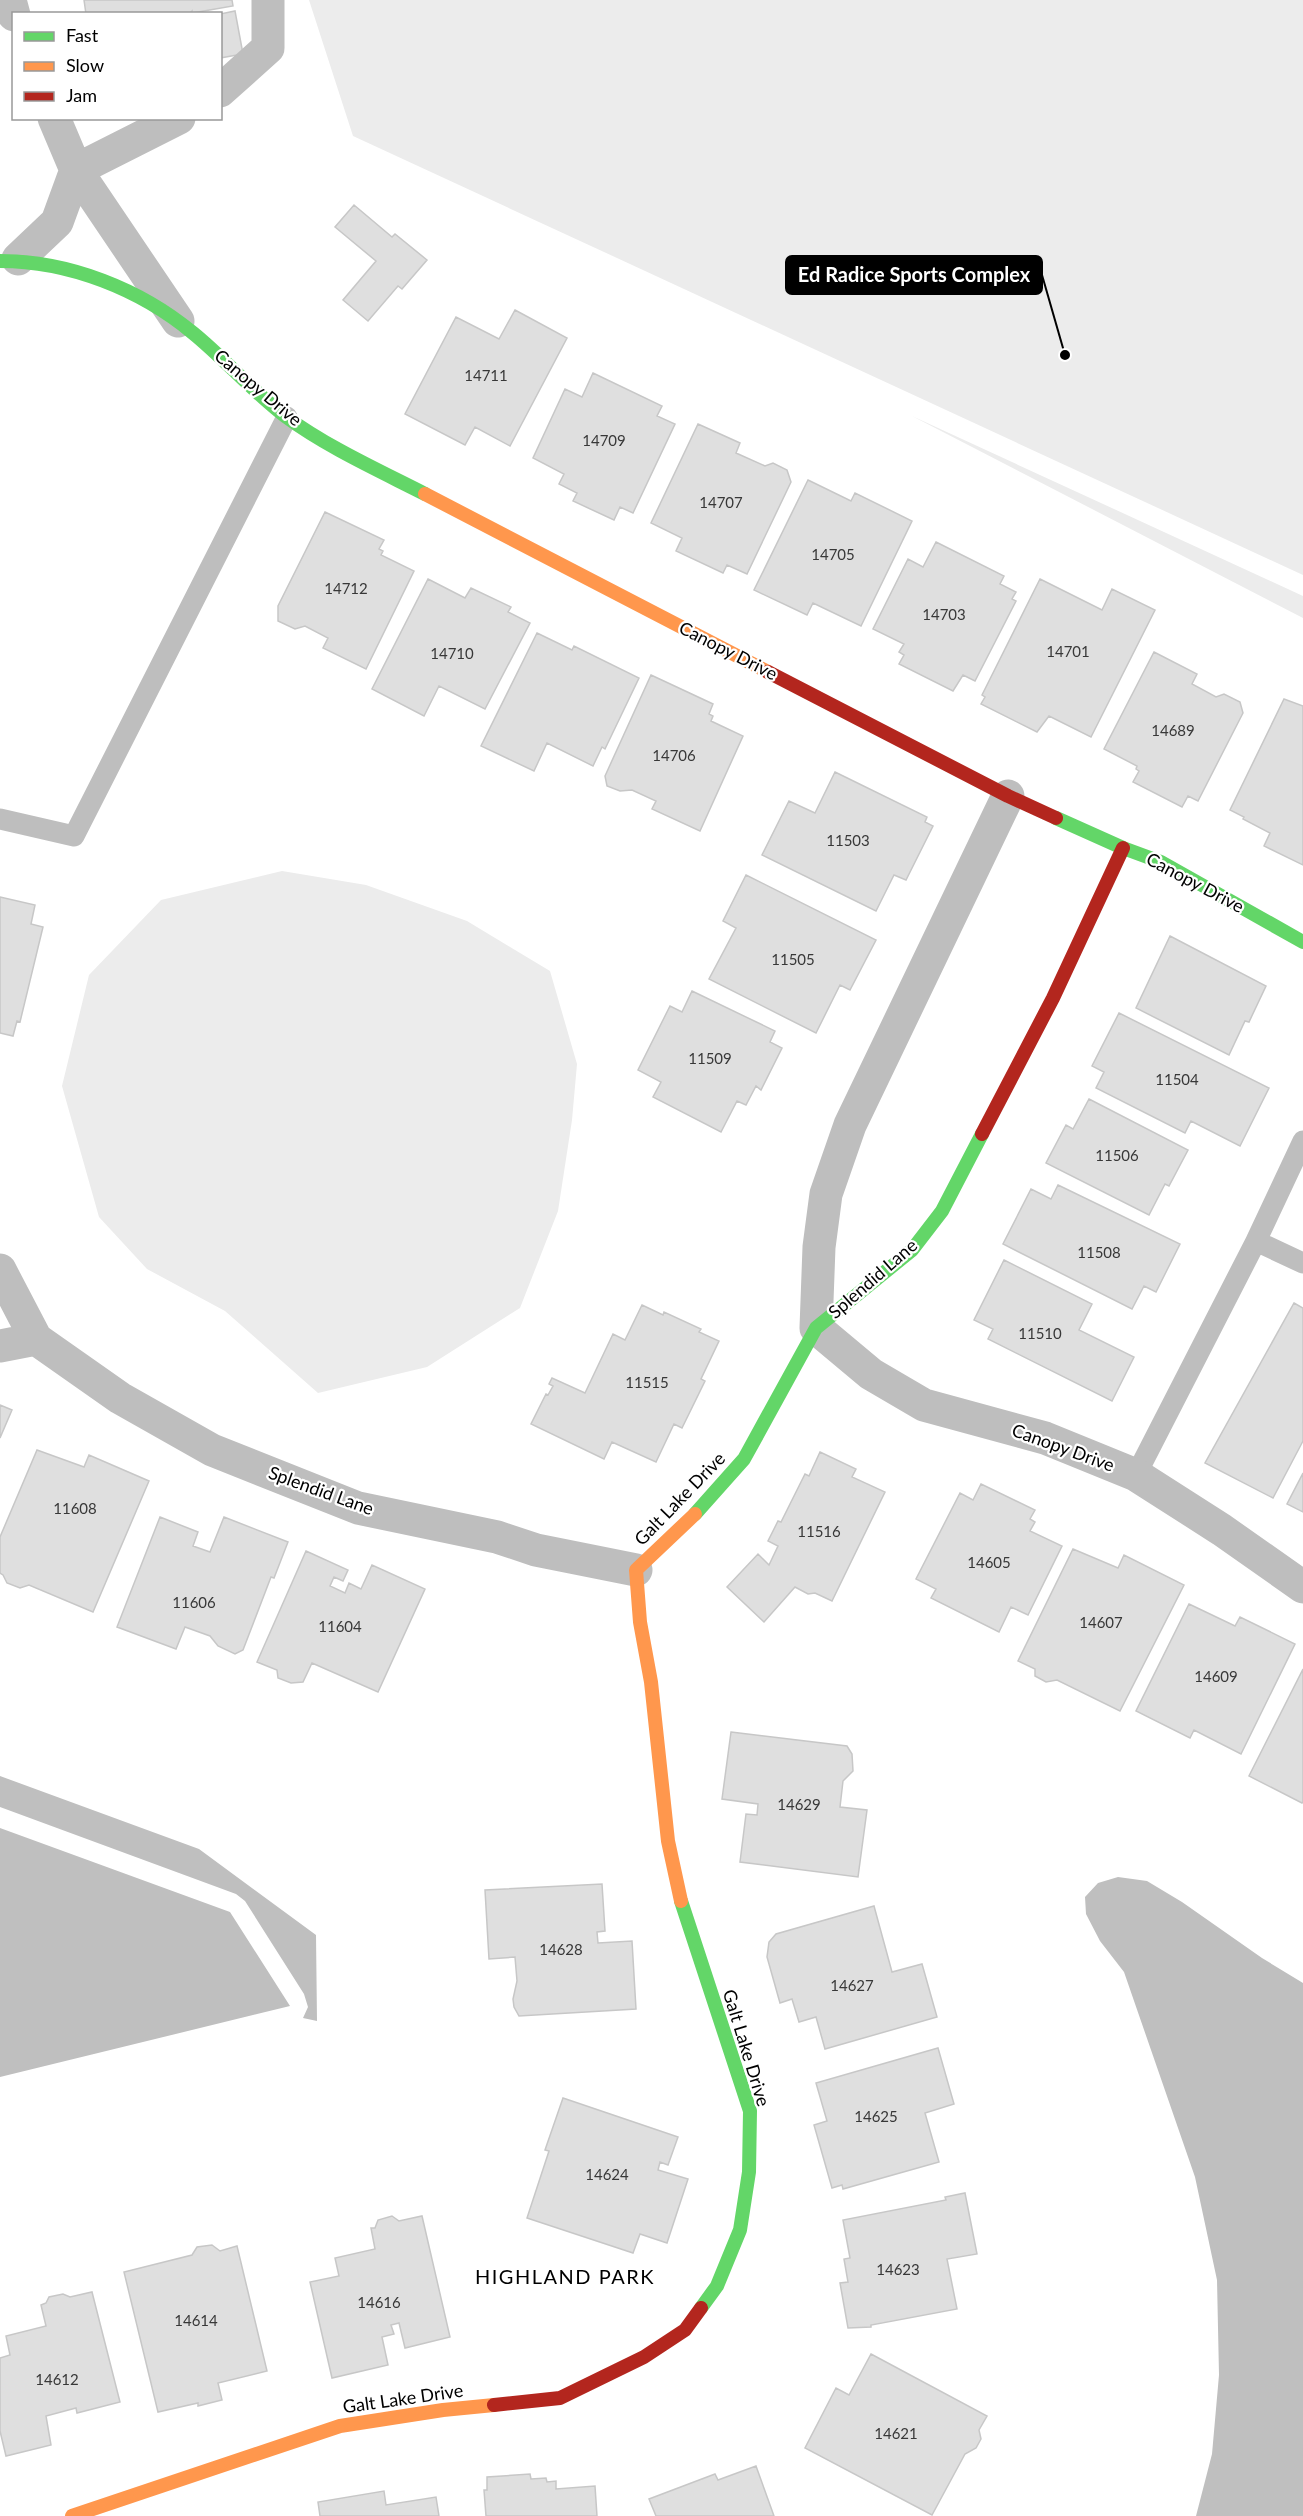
<svg xmlns="http://www.w3.org/2000/svg" width="1303" height="2516" viewBox="0 0 1303 2516" font-family="Lato,sans-serif">
  <rect width="100%" height="100%" fill="#fff"/>
  <path fill="#ececec" d="M309 0H1303V575L353 136Z
    M912 416 1303 596V618Z
    M282 871 366 885 467 921 550 971 577 1064 572 1120 558 1211 520 1308 427 1367 318 1393 225 1311 147 1269 99 1217 62 1086 89 975 161 900Z"/>
  <path fill="#bfbfbf" d="M0 1776 199 1849 316 1935 317 2021 303 2018 308 2007 304 1994 245 1901 236 1894 0 1807Z
    M0 1828 230 1912 290 2006 0 2077Z
    M1118 1877 1147 1881 1182 1902 1262 1958 1303 1983V2516H1196L1212 2454 1219 2375 1217 2280 1195 2177 1124 1972 1100 1941 1086 1914 1085 1897 1098 1883Z"/>
  <path fill="#dfdfdf" stroke="#c7c7c7" stroke-width="1.5" d="M84 0H232L233 6 192 13V11L189 14H86Z
    M235 11 243 54 220 58V14Z
    M354 205 392 237 395 234 427 260 402 289 398 286 368 321 343 300 376 261 335 227Z
    M515 310 567 338 510 446 475 427 465 445 405 414 456 317 499 339Z
    M593 373 662 406 657 416 675 424 633 513 620 507 614 520 573 501 577 493 559 484 564 474 533 458 565 389 582 397Z
    M698 424 740 443 736 453 765 466 773 463 787 470 791 482 747 574 727 565 723 573 676 551 682 538 651 523Z
    M808 480 851 501 855 493 912 521 861 626 813 603 807 615 754 590Z
    M325 512 384 540 379 549 383 551 381 555 414 571 366 669 323 648 328 638 305 626 295 629 278 621V606Z
    M936 542 1004 576 1000 584 1016 592 1012 599 1016 601 975 681 963 675 953 691 899 664 904 655 899 652 904 644 873 629 908 559 923 567Z
    M428 579 465 598 471 588 511 607 508 612 530 623 485 709 439 686 424 716 372 689Z
    M1040 579 1102 610 1112 589 1155 610 1091 737 1049 716 1037 732 981 704 985 697 982 695Z
    M537 633 572 650 574 646 639 678 605 749 602 747 593 766 547 743 534 771 481 746Z
    M1154 652 1197 674 1192 684 1216 697 1224 694 1240 702 1243 713 1198 801 1188 796 1182 807 1133 782 1139 771 1136 769 1137 766 1104 749Z
    M651 675 713 704 709 714 713 716 711 721 743 736 700 831 652 809 656 801 632 790 620 791 607 786 605 776Z
    M1284 699 1303 706V865L1264 846 1270 833 1243 819 1244 817 1230 810Z
    M835 772 927 817 925 822 933 826 906 880 894 875 876 911 762 855 789 801 815 813Z
    M746 875 876 940 850 990 840 985 816 1033 709 979 736 928 723 921Z
    M0 897 35 905 31 924 43 927 20 1022 17 1021 13 1036 0 1033Z
    M1170 936 1266 986 1249 1022 1245 1021 1229 1055 1136 1008Z
    M692 991 775 1031 770 1042 782 1048 761 1090 756 1086 746 1105 737 1101 721 1132 653 1097 661 1082 638 1070 670 1006 682 1012Z
    M1119 1013 1269 1088 1240 1146 1191 1121 1185 1133 1096 1088 1104 1072 1092 1066Z
    M1089 1099 1188 1150 1169 1186 1165 1184 1149 1215 1046 1163 1066 1125 1073 1129Z
    M1058 1185 1180 1244 1156 1292 1144 1286 1132 1309 1003 1244 1031 1189 1051 1199Z
    M1004 1260 1092 1304 1079 1330 1134 1357 1112 1401 988 1339 993 1329 974 1320Z
    M1294 1303 1303 1308V1441L1273 1498 1205 1463Z
    M642 1305 663 1315 664 1312 701 1329 699 1332 719 1341 701 1379 705 1381 682 1428 674 1424 656 1462 612 1442 604 1459 531 1424 546 1394 548 1395 553 1386 549 1384 552 1378 585 1393 613 1334 625 1340Z
    M0 1405 12 1410 0 1438Z
    M37 1450 84 1467 89 1455 149 1481 93 1612 29 1585 20 1588 7 1583 3 1575 0 1573V1537Z
    M820 1452 856 1469 852 1477 885 1492 832 1601 815 1593 808 1594 795 1587 764 1622 727 1587 758 1554 769 1565 778 1546 768 1541 778 1521 781 1522 805 1474 809 1476Z
    M1303 1473V1512L1287 1504Z
    M981 1484 1035 1510 1030 1519 1035 1522 1030 1531 1062 1546 1028 1615 1011 1607 999 1632 931 1598 936 1589 916 1579 960 1493 973 1500Z
    M160 1517 198 1532 193 1546 210 1552 224 1517 288 1542 274 1578 271 1577 243 1650 235 1654 218 1646 210 1636 185 1627 176 1649 117 1627Z
    M1073 1549 1118 1568 1124 1555 1184 1585 1120 1711 1057 1680 1046 1682 1035 1676V1669L1018 1661Z
    M306 1551 348 1570 343 1581 334 1577 330 1586 345 1593 349 1583 361 1589 372 1565 425 1589 378 1692 312 1663 303 1682 291 1683 278 1678 277 1670 257 1662Z
    M1189 1604 1235 1626 1240 1617 1295 1644 1241 1754 1194 1730 1190 1738 1136 1711Z
    M1303 1669V1802L1302 1803 1249 1776Z
    M731 1732 847 1746 852 1754 853 1771 843 1781 840 1807 867 1810 858 1877 740 1862 746 1814 757 1815 758 1804 722 1799Z
    M602 1884 605 1931 597 1932 598 1943 632 1941 636 2009 519 2016 514 2007 513 1999 517 1981 515 1957 489 1959 485 1890Z
    M874 1906 892 1972 922 1964 937 2017 825 2049 816 2017 799 2022 792 1999 780 2003 767 1957 769 1942 776 1934Z
    M938 2048 954 2104 925 2113 939 2162 843 2189 842 2185 832 2188 814 2125 827 2121 816 2083Z
    M563 2098 678 2137 668 2165 660 2162 658 2170 688 2179 667 2243 640 2234 633 2253 527 2218 549 2151 545 2150Z
    M965 2193 977 2254 947 2259 957 2309 871 2325V2327L848 2328 840 2283 848 2282 844 2259 850 2258 843 2220 946 2200 945 2197Z
    M392 2216 399 2221 422 2216 450 2337 405 2348 399 2323 391 2325 394 2334 382 2337 388 2365 332 2378 310 2282 339 2276 335 2258 375 2249 371 2228H375L378 2220Z
    M212 2245 220 2251 237 2246 267 2371 218 2383 222 2400 198 2406V2403L158 2412 124 2272 192 2255 197 2247Z
    M92 2292 120 2402 77 2413 76 2408 46 2416 51 2445 6 2456 0 2431V2358L10 2355 6 2336 46 2326 41 2305 46 2303 49 2297 63 2294 70 2297Z
    M871 2354 987 2416 979 2430 981 2439 976 2448 965 2454 932 2515 805 2448 836 2388 849 2395Z
    M756 2466 774 2516H656L649 2499 715 2474 718 2480Z
    M530 2474 531 2479 546 2478 547 2482 556 2481V2489L595 2486 597 2516H486L484 2490H487V2477Z
    M384 2491 386 2505 436 2497 439 2516H320L318 2502Z"/>
  <g fill="none" stroke-linecap="round" stroke-linejoin="round">
    <path stroke="#bebebe" stroke-width="21" d="M0 819 74 836 287 417
      M1256 1241 1303 1263
      M1136 1475 1256 1241 1303 1141"/>
    <path stroke="#bebebe" stroke-width="33" d="M10 0 14 15
      M220 91 268 48V0
      M54 118 76 170 178 321
      M18 259 57 222 76 170 179 118
      M1008 796 850 1125 826 1194 819 1247 816 1328 871 1374 924 1405 1045 1438 1136 1475 1222 1530 1303 1587
      M0 1270 36 1339 120 1398 212 1450 358 1508 497 1537 536 1550 636 1570
      M0 1346 36 1339"/>
    <path stroke="#63d668" stroke-width="14" d="M0 261C69 261 140 289 193 333 225 359 252 391 285 416 327 447 378 470 425 494
      M1056 818 1123 848 1161 862 1303 942
      M695 1514 744 1459 816 1328 912 1250 942 1211 982 1134
      M681 1901 750 2111 749 2172 740 2230 717 2286 701 2308"/>
    <path stroke="#ff974d" stroke-width="14" d="M425 494 768 672
      M681 1901 668 1841 651 1682 640 1622 636 1570 695 1514
      M72 2516 340 2426 443 2410 494 2405"/>
    <path stroke="#b3261e" stroke-width="14" d="M768 672 1008 796 1056 818
      M982 1134 1053 998 1123 848
      M494 2405 560 2398 644 2357 685 2330 701 2308"/>
  </g>
  <g text-anchor="middle" stroke-width="4.5" stroke-linejoin="round" paint-order="stroke">
    <g font-size="15" fill="#383838">
      <text x="486" y="381">14711</text>
      <text x="604" y="446">14709</text>
      <text x="721" y="508">14707</text>
      <text x="833" y="560">14705</text>
      <text x="346" y="594">14712</text>
      <text x="944" y="620">14703</text>
      <text x="1068" y="657">14701</text>
      <text x="452" y="659">14710</text>
      <text x="1173" y="736">14689</text>
      <text x="674" y="761">14706</text>
      <text x="848" y="846">11503</text>
      <text x="793" y="965">11505</text>
      <text x="710" y="1064">11509</text>
      <text x="1177" y="1085">11504</text>
      <text x="1117" y="1161">11506</text>
      <text x="1099" y="1258">11508</text>
      <text x="1040" y="1339">11510</text>
      <text x="647" y="1388">11515</text>
      <text x="75" y="1514">11608</text>
      <text x="819" y="1537">11516</text>
      <text x="989" y="1568">14605</text>
      <text x="194" y="1608">11606</text>
      <text x="1101" y="1628">14607</text>
      <text x="340" y="1632">11604</text>
      <text x="1216" y="1682">14609</text>
      <text x="799" y="1810">14629</text>
      <text x="561" y="1955">14628</text>
      <text x="852" y="1991">14627</text>
      <text x="876" y="2122">14625</text>
      <text x="607" y="2180">14624</text>
      <text x="898" y="2275">14623</text>
      <text x="379" y="2308">14616</text>
      <text x="196" y="2326">14614</text>
      <text x="57" y="2385">14612</text>
      <text x="896" y="2439">14621</text>
    </g>
    <g font-size="18" fill="#000" stroke="#fff">
      <text transform="translate(258 388) rotate(40)" y="6">Canopy Drive</text>
      <text transform="translate(728 651) rotate(27)" y="6">Canopy Drive</text>
      <text transform="translate(1195 883) rotate(28)" y="6">Canopy Drive</text>
      <text transform="translate(873 1279) rotate(-41)" y="6">Splendid Lane</text>
      <text transform="translate(1063 1448) rotate(20)" y="6">Canopy Drive</text>
      <text transform="translate(321 1491) rotate(20)" y="6">Splendid Lane</text>
      <text transform="translate(680 1499) rotate(-46)" y="6">Galt Lake Drive</text>
      <text transform="translate(746 2048) rotate(73)" y="6">Galt Lake Drive</text>
      <text transform="translate(403 2399) rotate(-8)" y="6">Galt Lake Drive</text>
    </g>
    <g font-size="20" letter-spacing="1.5" fill="#000" stroke="#fff">
      <text x="565" y="2284">HIGHLAND PARK</text>
    </g>
  </g>
  <path fill="none" stroke="#000" stroke-width="2" d="M1065 355L1042 275"/>
  <circle fill="#000" stroke="#fff" stroke-width="2" cx="1065" cy="355" r="6"/>
  <rect fill="#000" stroke="#000" stroke-width="2" x="786" y="256" width="256" height="38" rx="6"/>
  <g font-size="20" text-anchor="middle" font-weight="bold" fill="#fff">
    <text x="914" y="282">Ed Radice Sports Complex</text>
  </g>
  <rect x="12" y="12" width="210" height="108" fill="#ffffff" stroke="#999999" stroke-width="1.5"/>
  <rect x="24" y="32" width="30" height="9" fill="#63d668" stroke="#999999" stroke-width="1.5"/>
  <text x="66" y="42" font-size="18" fill="#000000">Fast</text>
  <rect x="24" y="62" width="30" height="9" fill="#ff974d" stroke="#999999" stroke-width="1.5"/>
  <text x="66" y="72" font-size="18" fill="#000000">Slow</text>
  <rect x="24" y="92" width="30" height="9" fill="#b3261e" stroke="#999999" stroke-width="1.5"/>
  <text x="66" y="102" font-size="18" fill="#000000">Jam</text>
</svg>
